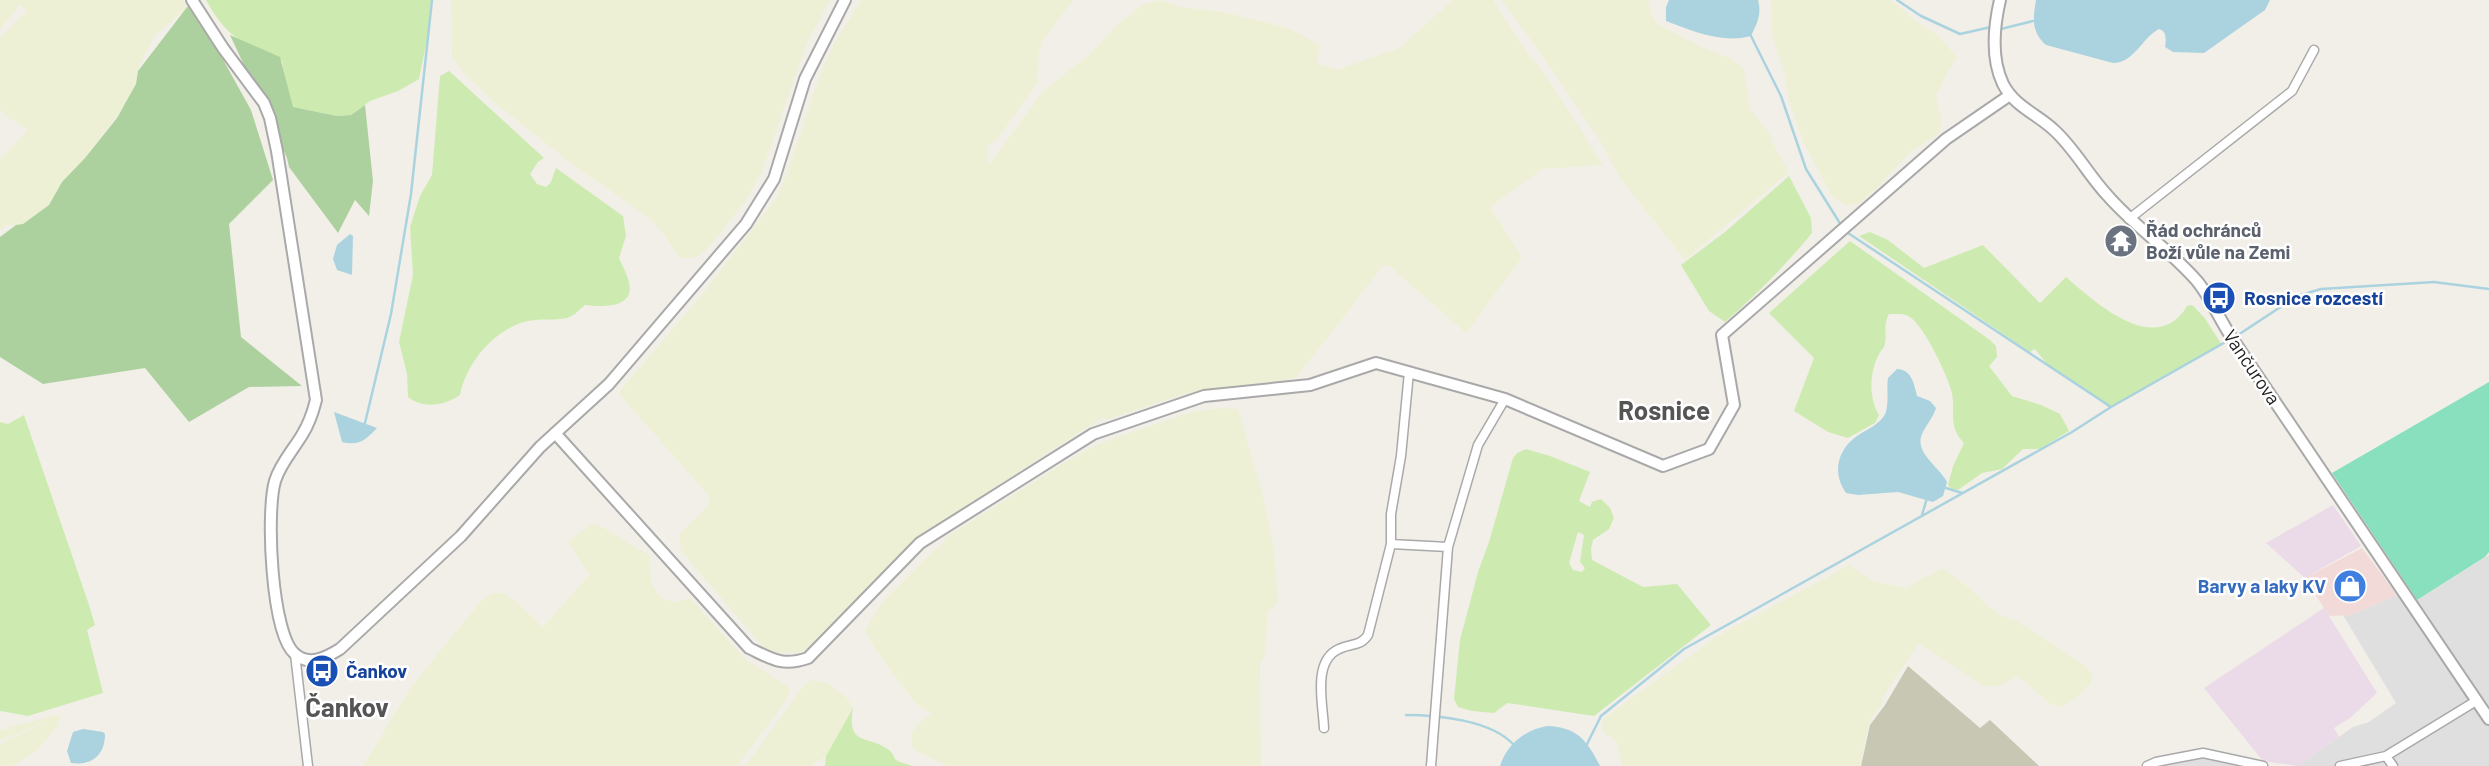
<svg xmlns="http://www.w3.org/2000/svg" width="2489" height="766" viewBox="0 0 2489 766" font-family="Barlow,sans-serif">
  <rect width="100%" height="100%" fill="#f2efe9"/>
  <path fill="#e0dfdf" d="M2489 555V766H2298L2353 727 2369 722 2396 703 2343 615H2351L2397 595 2412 593 2417 600Z
    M2194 757H2207L2240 766H2159L2177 759Z"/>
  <path fill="#f2dad9" d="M2362 548 2397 595 2351 615 2329 616 2305 578Z"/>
  <path fill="#ebdbe8" d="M2333 505 2361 546 2305 578 2266 543Z
    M2324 608 2377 693 2350 718 2334 728 2339 737 2298 766 2263 761 2204 688Z"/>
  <path fill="#c7c7b4" d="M1908 666 1980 728 1990 720 2039 766H1861L1870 725 1885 705Z"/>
  <path fill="#eef0d5" d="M0 0H183L187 6 184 11 155 35 139 66 136 84 128 101 49 205 22 225H6L0 231V159L28 130 7 117 0 109V38L27 11 20 5 0 29Z
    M451 0H830L807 43 762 171 745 202 706 250 697 256 684 259 678 256 663 233 648 217 573 165 496 104 464 73 452 57Z
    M861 0H1073L1043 40 1039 53 1037 83 998 138 987 147 989 165 1043 91 1089 55 1119 23 1144 4 1161 0 1181 7 1223 12 1288 28 1320 45 1317 63 1337 70 1399 48 1453 0H1493L1527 53 1542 70 1603 165 1542 169 1490 207 1522 257 1466 333 1388 265 1383 266 1296 378 1184 394 1109 419 1102 418 921 535 810 648 801 652 774 653 764 648 682 552 679 543 680 533 708 506 709 496 620 395V391L700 297 777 197 786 176 820 74 835 42Z
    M1501 0H1648L1652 15 1657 24 1702 47 1730 58 1744 69 1750 109 1770 134 1771 140 1789 172 1685 260 1620 178 1601 142 1537 48Z
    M1771 0H1891L1917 22 1939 36 1957 58 1949 69 1936 96 1942 121 1938 134 1911 151 1877 188 1859 204 1845 205 1831 195 1803 141 1789 101 1784 72 1772 36Z
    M1221 408 1238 409 1264 500 1274 549 1278 602 1268 612 1265 654 1260 665 1261 766H948L916 751 912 745V732L917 725 931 714 916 704 875 649 865 630 882 603 935 549 943 544 945 538 1067 461 1096 445 1123 435 1192 412Z
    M597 524 649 555 652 585 661 598 673 602 690 598 744 658 791 689 781 708 737 766H363L411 687 481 601 494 593H503L515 601 543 627 589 575 568 541 591 525Z
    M1849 565 1873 581 1906 588 1942 568 1972 590 1984 603 2003 616 2015 620 2086 666 2092 674 2091 683 2081 694 2067 704 2058 707 2049 703 2018 676 2000 686H1984L1919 643 1882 698V705L1870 719 1860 766H1622L1617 743 1612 737 1606 735 1602 729 1603 719 1716 637Z
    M810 680 827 683 847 698 853 708 826 756 811 766H745L804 685Z
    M60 714 57 727 36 751 13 766H0V744L45 722 0 741V730Z"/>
  <path fill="#cdebb0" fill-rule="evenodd" d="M206 0H432L427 39 419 79 398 91 370 101 351 115 337 116 292 107 286 87 282 61C243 42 228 40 206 0Z
    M449 71 544 158 538 162 530 174 537 184 546 187 551 182 556 168 623 216 626 236 619 258C622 265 626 272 628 279 638 309 603 307 585 305 580 309 573 317 567 318 555 321 541 318 528 321 495 328 466 363 460 395 444 406 423 409 408 397L407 374 399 342 413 275 410 227 420 196 432 175 440 76Z
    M1789 176 1811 218 1812 233C1785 266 1757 294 1725 322L1709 311 1681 265 1725 232Z
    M1870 232 1888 240 1924 268 1983 245 2040 303 2066 277C2096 303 2156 358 2187 306L2192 305 2204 317 2222 345 2110 408 2046 363 2035 349 2030 352 1859 236Z
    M1850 241 1990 340 1996 346 1997 357 1989 366 2012 396 2041 405 2060 414 2069 431 2040 449H2023L2002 469 1982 473 1958 490 1951 489 1948 485 1953 466 1964 443C1947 425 1956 414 1952 393 1948 376 1924 326 1910 317 1905 313 1896 314 1889 314 1882 327 1888 335 1884 347 1882 350 1879 353 1878 356 1869 375 1869 398 1879 415L1875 423 1848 438 1828 432 1794 411 1814 358 1769 313Z
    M24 415 89 605 95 625 87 630 103 693 28 716 0 711V422L8 424Z
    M1526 449 1550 456 1590 472 1579 501 1590 507 1592 502 1601 499 1610 508 1614 518 1609 529 1593 540 1591 549 1592 560 1643 587 1677 584 1711 625 1594 716 1507 703 1494 713 1472 711 1458 707 1454 699 1460 640 1478 572 1489 542 1513 458 1517 453ZM1578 532 1584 535 1580 562 1585 568 1582 572 1573 570 1569 563Z
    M853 708C846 749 871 734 890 751 893 753 894 758 896 760 900 763 908 764 912 766H825L826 756Z"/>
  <path fill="#add19e" d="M191 2 251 110 273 180 229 224 241 337 302 386 249 387 189 422 145 368 43 384 0 357V237L16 225 23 224 49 205 62 182 85 158 117 118 136 84 138 71Z
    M230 35 280 57 293 107 337 116 351 115 365 105 373 181 369 216 355 200 338 233 289 167 287 158Z"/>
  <path fill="#88e0be" d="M2489 382V552L2485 557 2417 600 2332 473Z"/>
  <path fill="#aad3df" d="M1669 0H1758C1762 14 1757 24 1751 36 1722 44 1693 31 1666 21V7Z
    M2036 0H2270L2265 10 2204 53 2173 52 2165 47C2166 40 2167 31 2159 29 2142 38 2134 63 2113 63L2046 45C2031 32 2033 18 2036 0Z
    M350 234 353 236 352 275 337 270 333 259 337 245Z
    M1897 369C1911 369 1914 383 1917 396L1930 401 1936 408C1933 418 1926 425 1922 434 1914 453 1939 466 1947 482L1943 496 1933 502 1898 492 1858 495 1846 493C1832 473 1837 450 1857 436 1866 430 1878 425 1884 416 1890 406 1886 389 1888 378Z
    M334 412 377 428C365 440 360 446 342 442Z
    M1547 726C1577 727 1587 740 1600 766H1500C1507 744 1525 730 1547 726Z
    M83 729 103 732 105 734C105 755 92 766 71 763L67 751 73 732Z"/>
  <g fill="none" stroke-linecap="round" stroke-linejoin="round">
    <path stroke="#aad3df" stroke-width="2.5" d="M1897 0 1921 16 1960 34 1991 27
      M2001 29 2033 21
      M1751 36 1781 96 1806 169 1841 225
      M1845 231 2111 407
      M2235 337 2297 296 2321 289 2434 282 2489 289
      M365 423 391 314 411 194 432 0
      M1946 488 1962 493
      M1922 515 1927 498
      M1406 715C1438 715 1491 720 1514 745
      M1586 746 1601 716 1684 649 2072 432 2111 407 2229 340"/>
    <defs>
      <path id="minor" d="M2129 219 2292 91 2314 50
        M1391 544V514L1401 456 1409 372
        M295 654 308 766
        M1324 728C1323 704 1312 661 1339 649 1351 643 1360 647 1368 635L1391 544 1448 547
        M2386 756 2393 766
        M1431 766 1448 547 1478 445 1505 399
        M2147 766 2156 762 2203 753 2263 766
        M2340 766 2386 756 2476 701"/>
      <path id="tertiary" d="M192 0 223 48 264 103 270 118 277 151 316 400C313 412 309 424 302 435 293 450 280 464 275 481 266 511 271 634 295 654 309 667 327 657 340 649L461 536 540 447 609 384 746 224 774 179 805 79 845 0
        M2000 0C1994 26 1991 59 2003 84 2014 106 2037 114 2054 130 2075 149 2089 176 2108 196 2135 227 2170 250 2197 281 2210 297 2219 318 2230 335L2489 719
        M555 433 749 648C772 659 782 667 808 658L920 543 1093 434 1204 396 1310 385 1376 363 1505 399 1663 466 1709 449 1734 405 1722 335 1946 139 2010 95"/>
    </defs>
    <use href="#minor" stroke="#a9a9a9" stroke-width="11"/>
    <use href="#tertiary" stroke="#a9a9a9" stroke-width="14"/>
    <use href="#minor" stroke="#fff" stroke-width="8"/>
    <use href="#tertiary" stroke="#fff" stroke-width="10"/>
  </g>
  <defs>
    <symbol id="temple-disc" viewBox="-11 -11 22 22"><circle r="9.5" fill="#6b7280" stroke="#fff"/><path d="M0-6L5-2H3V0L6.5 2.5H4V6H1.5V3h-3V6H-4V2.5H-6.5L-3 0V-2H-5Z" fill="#fff"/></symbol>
    <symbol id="bus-disc" viewBox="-11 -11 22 22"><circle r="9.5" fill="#1a4fb4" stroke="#fff"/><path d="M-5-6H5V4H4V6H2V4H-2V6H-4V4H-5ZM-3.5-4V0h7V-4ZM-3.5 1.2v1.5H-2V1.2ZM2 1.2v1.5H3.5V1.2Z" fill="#fff"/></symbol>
    <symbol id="shop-disc" viewBox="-11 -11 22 22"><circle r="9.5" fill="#3f7fe0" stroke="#fff"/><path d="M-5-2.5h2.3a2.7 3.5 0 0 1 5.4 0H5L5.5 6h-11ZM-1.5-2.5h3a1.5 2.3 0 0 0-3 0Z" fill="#fff"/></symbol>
  </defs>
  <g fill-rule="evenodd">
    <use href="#temple-disc" x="2102" y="222" width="38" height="38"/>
    <use href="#bus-disc" x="2200" y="279" width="38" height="38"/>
    <use href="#shop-disc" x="2331" y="567" width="38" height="38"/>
    <use href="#bus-disc" x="303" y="652" width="38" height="38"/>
  </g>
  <g text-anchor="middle" stroke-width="5" stroke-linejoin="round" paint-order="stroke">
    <g font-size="19" font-weight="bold" fill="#5b616d" stroke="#fff" text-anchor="start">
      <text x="2146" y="237">Řád ochránců<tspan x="2146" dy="22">Boží vůle na Zemi</tspan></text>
    </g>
    <g font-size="19" font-weight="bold" fill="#164399" stroke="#fff" text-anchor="start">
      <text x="2244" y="305">Rosnice rozcestí</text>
      <text x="346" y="678">Čankov</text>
    </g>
    <g font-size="19" fill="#222" stroke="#fff">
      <text transform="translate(2252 367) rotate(56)" y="7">Vančurova</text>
    </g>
    <g font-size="19" font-weight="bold" fill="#366cbe" stroke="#fff" text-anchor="end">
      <text x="2326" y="593">Barvy a laky KV</text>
    </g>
    <g font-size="26" font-weight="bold" fill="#555" stroke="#fff">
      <text x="1664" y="420">Rosnice</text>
      <text x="347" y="717">Čankov</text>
    </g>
  </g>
</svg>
